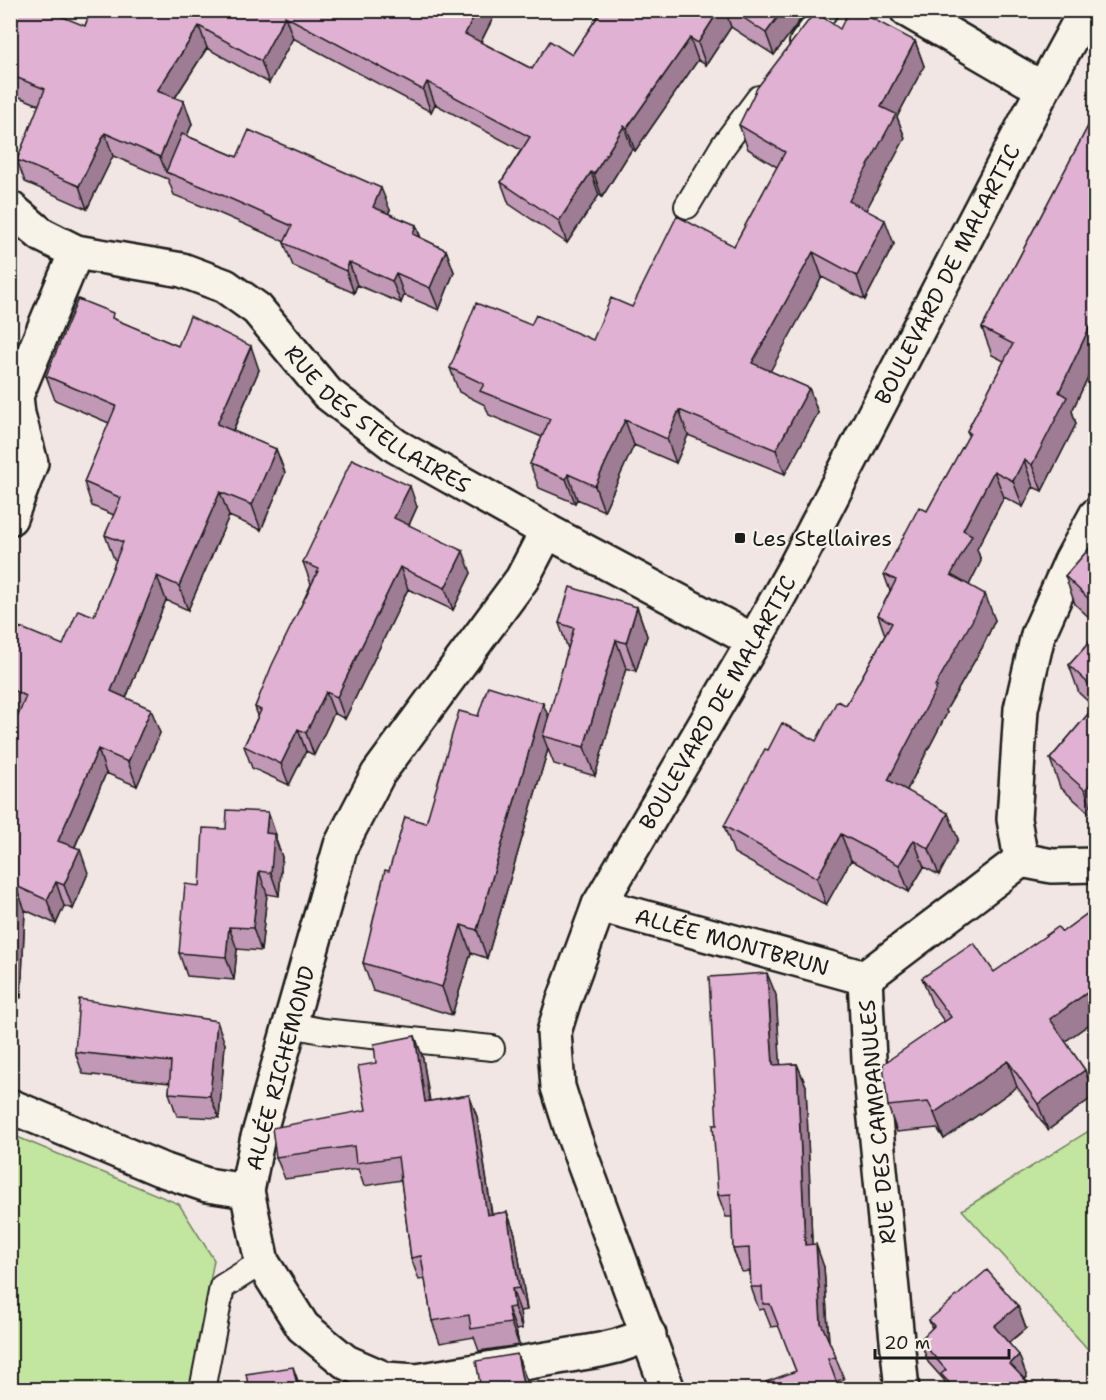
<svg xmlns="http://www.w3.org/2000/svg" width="1106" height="1400" viewBox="0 0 1106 1400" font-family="'Shantell Sans',sans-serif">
  <rect width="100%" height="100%" fill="#f2e6e4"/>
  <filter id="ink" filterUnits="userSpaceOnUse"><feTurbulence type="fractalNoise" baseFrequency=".0167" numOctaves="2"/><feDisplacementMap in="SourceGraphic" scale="12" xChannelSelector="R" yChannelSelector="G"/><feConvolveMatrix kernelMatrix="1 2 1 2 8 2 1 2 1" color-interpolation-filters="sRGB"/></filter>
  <g filter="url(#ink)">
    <path fill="#c2e6a0" stroke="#6f815e" stroke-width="1.5" d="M1095 1127V1357L962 1210Z
      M10 1134 179 1204 214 1260 190 1389H11Z"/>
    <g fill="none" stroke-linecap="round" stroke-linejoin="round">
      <defs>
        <path id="lane" d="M802 42 826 10
          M687 206 723 146 759 98
          M291 1025 322 1031 492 1048
          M202 1390 222 1287 262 1262"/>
        <g id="street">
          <path d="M907 10 1043 89"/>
          <path id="s1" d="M10 208 42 235 76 252 182 270 225 286 257 309 327 393 396 446 547 531 754 641"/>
          <path d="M10 518 31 463 18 414 16 396 76 252"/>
          <path d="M547 531 522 579 378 774 341 845 257 1141 247 1191 262 1262 303 1327 346 1362 385 1379 417 1381 600 1350 617 1346 649 1335"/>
          <path d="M1021 860 1052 866 1096 865"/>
          <path id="s2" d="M599 905 865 978"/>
          <path d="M10 1106 160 1169 207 1185 247 1191"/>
          <path d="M902 1390 869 1059 865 978 1021 860 1014 819 1021 709 1038 635 1071 561 1096 515"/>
        </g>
        <g id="secondary">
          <path id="s3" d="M668 1390 573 1134 558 1087 554 1032 564 1000 599 905 754 641 794 569 1043 89 1086 10"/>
        </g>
      </defs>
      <use href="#lane" stroke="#1c1c1c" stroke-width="28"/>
      <use href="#street" stroke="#1c1c1c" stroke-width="38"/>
      <use href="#secondary" stroke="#1c1c1c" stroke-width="38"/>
      <use href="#lane" stroke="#f7f3e8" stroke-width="24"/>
      <use href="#street" stroke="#f7f3e8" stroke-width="33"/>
      <use href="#secondary" stroke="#f7f3e8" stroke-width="33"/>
    </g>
    <path fill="#c198b5" stroke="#1c1c1c" stroke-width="1.5" d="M10 10 85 26 91 10H497L481 42 532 69 572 55 602 10H797L800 20 774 55 731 27 706 65 698 60 635 151 632 149 602 197 599 195 567 243 509 204 501 182 521 150 435 104 431 112 293 38 269 83 207 48 175 98 184 101 192 124 187 136 237 157 390 210 388 214 416 225 421 238 446 250 454 272 439 310 404 295 401 303 357 285 354 293 293 266 284 243 285 242 214 211 174 195 168 179 113 156 87 209 25 182 17 160 39 105 10 93Z
      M840 29 915 41 924 66 897 117 905 138 866 210 894 244 865 300 822 277 770 371 809 388 818 413 785 474 688 435 676 463 634 445 604 511 577 499 575 503 539 488 530 464 542 437 489 415 485 405 459 392 450 368 531 325 593 340 632 307 734 246 777 167 748 149 739 125Z
      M1095 113V362L1072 411 1076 424 1042 491 1033 487 1023 507 1004 497 977 549 981 561 969 585 995 620 982 648 946 710 947 713 907 790 958 839 939 875 924 867 909 892 851 860 826 905 734 853 724 826 768 750 816 741 846 705 885 635 878 615 890 591 884 574 927 511 969 435 967 431 1004 361 992 355 982 328Z
      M116 320 178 346 259 370 233 431 276 449 285 473 261 530 229 516 188 610 166 600 126 698 160 733 137 786 106 773 75 847 88 873 73 909 64 906 56 924 25 910 21 998 10 997V736L20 713 10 709V634L15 636 63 645 94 616 116 560 114 559 105 535 114 515 92 506 84 482 109 423 55 400 46 376Z
      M417 507 409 525 471 573 453 610 408 589 345 719 334 713 314 755 306 751 289 785 252 768 244 746 258 716 255 707 311 584 303 562Z
      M1095 542V623L1075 604 1065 576Z
      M637 607 647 636 636 671 626 668 595 776 554 764 548 749 487 958 471 953 452 1015 373 991 363 963 389 871 426 823 478 716 549 717 568 649 559 623Z
      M1095 636V818L1060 787 1050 759 1094 707 1079 693 1069 665Z
      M276 835V840L282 857 279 896 267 894 261 951 237 949 234 980 187 976 179 953 200 886Z
      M1095 908V1020L1065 1041 1085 1070 1094 1096 1048 1130 1017 1087 944 1139 937 1128 897 1132 888 1106 944 1021 932 1004 922 978 994 972 1062 932Z
      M776 995 780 1065 797 1064 806 1086 812 1245 824 1267 829 1341 844 1379 837 1381 796 1371 779 1326 771 1327 764 1309 759 1310 751 1287 750 1271 742 1272 733 1249 732 1217H726L718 1195 717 1125Z
      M415 1036 423 1059 430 1101 469 1095 477 1117 492 1214 507 1212 515 1234 527 1310 520 1311 522 1329 516 1330 519 1345 479 1351 474 1337 440 1343 432 1321 425 1279 419 1280 411 1258 401 1180 364 1186 358 1169 285 1179 276 1157 366 1110 376 1063Z
      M225 1044 219 1118 177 1116 169 1093 170 1083 83 1074 75 1052Z
      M929 1320 1026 1328 1009 1343 1027 1377 1025 1380 1034 1389H947L944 1380 928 1362 920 1340 932 1329Z"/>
    <path fill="#9d7c94" stroke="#1c1c1c" stroke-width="1.5" d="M477 10H497L473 57 465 34Z
      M719 10H725L731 27 706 65 698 43Z
      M783 10H797L800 20 774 55 766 33Z
      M285 16 293 38 269 83 261 61Z
      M199 26 207 48 165 113 157 91Z
      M690 38 698 60 635 151 627 128Z
      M915 41 924 66 897 117 905 138 858 225 849 201 881 107Z
      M427 82 435 104 431 112 423 90Z
      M184 101 192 124 170 174 166 172 160 157Z
      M624 126 632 149 602 197 594 174Z
      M105 133 113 156 87 209 79 186Z
      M591 172 599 195 567 243 559 221Z
      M381 188 390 210 381 230 373 207Z
      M885 220 894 244 865 300 857 276Z
      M416 225 424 248 413 234Z
      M446 250 454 272 439 310 430 288Z
      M813 252 822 277 761 388 752 363Z
      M349 262 357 285 354 293 346 271Z
      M396 273 404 295 401 303 392 281Z
      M1094 318 1095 321V362L1072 411 1076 424 1042 491 1032 465 1059 392Z
      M251 346 259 370 225 448 217 424Z
      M809 388 818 413 785 474 776 450Z
      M679 410 688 435 676 463 667 439Z
      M625 420 634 445 604 511 595 486Z
      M276 449 285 473 261 530 252 505Z
      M1024 460 1033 487 1023 507 1013 481Z
      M994 471 1004 497 977 549 981 561 961 601 951 575 963 530Z
      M568 474 577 499 575 503 566 479Z
      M410 486 417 507 402 540 394 518Z
      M220 492 229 516 188 610 179 586Z
      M463 551 471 573 453 610 445 588Z
      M400 567 408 589 345 719 337 697Z
      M157 576 166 600 119 715 111 691Z
      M985 594 995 620 982 648 946 710 947 713 898 807 888 780 935 686Z
      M637 607 647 636 636 671 626 643Z
      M616 640 626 668 595 776 584 747Z
      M326 692 334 713 314 755 306 733Z
      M543 703 554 731 543 736 548 749 487 958 477 930Z
      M151 709 160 733 137 786 128 762Z
      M298 729 306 751 289 785 281 764Z
      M98 749 106 773 67 865 58 841Z
      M1095 778V818L1085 790Z
      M268 812 276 835V840L282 857 279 896 271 873 266 833Z
      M948 813 958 839 939 875 929 849Z
      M841 834 851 860 826 905 817 878Z
      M914 840 924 867 909 892 899 865Z
      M80 849 88 873 73 909 64 885Z
      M259 871 267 894 261 951 253 928Z
      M56 882 64 906 56 924 47 900Z
      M16 886 25 910 21 998 12 974Z
      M461 925 471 953 452 1015 442 987Z
      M229 927 237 949 234 980 226 957Z
      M767 973 776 995 782 1088 773 1065Z
      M1095 987V1020L1060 1045 1050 1019Z
      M217 1021 225 1044 219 1118 210 1096Z
      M415 1036 423 1059 433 1124 425 1102Z
      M1008 1061 1017 1087 944 1139 934 1113Z
      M797 1064 806 1086 813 1268 805 1245Z
      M1085 1070 1094 1096 1048 1130 1038 1104Z
      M469 1095 477 1117 495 1237 487 1215Z
      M507 1212 515 1234 527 1310 519 1288Z
      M816 1244 824 1267 829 1345 821 1323Z
      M512 1289 520 1311 522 1329 514 1307Z
      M1018 1306 1026 1328 1002 1348 994 1326Z
      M508 1308 516 1330 519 1345 511 1323Z
      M517 1354 527 1381 528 1389H524Z
      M1019 1355 1027 1377 1018 1386 1010 1364Z
      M293 1367 301 1389H298Z"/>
    <path fill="#e0b1d3" stroke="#1c1c1c" stroke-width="1.5" d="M10 10H46L85 26 91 10H477L465 34 532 69 550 41 572 55 602 10H719L698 43 690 38 627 128 624 126 594 174 591 172 559 221 501 182 530 137 427 82 423 90 285 16 261 61 199 26 157 91 184 101 160 157 105 133 79 186 17 160 45 89 10 75Z
      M732 10H783L766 33Z
      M849 10H856L915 41 881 107 896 114 849 201 885 220 857 276 813 252 752 363 809 388 776 450 679 410 667 439 625 420 595 486 568 474 566 479 530 464 550 419 480 391 484 384 450 368 476 303 531 325 536 315 593 340 611 298 632 307 677 216 734 246 785 152 739 125 757 88 815 12 840 29Z
      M1095 113V319L1094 318 1059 392 1067 397 1032 465 1024 460 1013 481 994 471 963 530 972 535 951 575 985 594 972 621 935 686 937 687 888 780 948 813 929 849 914 840 899 865 841 834 817 878 724 826 765 749 768 750 782 723 816 741 837 701 846 705 892 623 878 615 896 580 884 574 919 507 927 511 970 433 967 431 1013 344 982 328Z
      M249 130 381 188 373 207 416 225 413 234 446 250 430 288 396 273 392 281 349 262 346 271 284 243 292 226 206 188 166 172 182 134 237 157Z
      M78 299 113 313 112 318 178 346 190 316 251 346 217 424 276 449 252 505 220 492 179 586 157 576 111 691 151 709 128 762 98 749 58 841 80 849 64 885 56 882 47 900 16 886 12 974H10V828L13 821 10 820V736L26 696 10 689V634L15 636 19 627 63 645 78 610 94 616 123 542 105 535 121 498 84 482 116 406 46 376Z
      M352 459 410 486 394 518 463 551 445 588 400 567 337 697 326 692 306 733 298 729 281 764 244 746 261 710 255 707 272 665 319 569 303 562Z
      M1095 542V605L1065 576Z
      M570 587 637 607 626 643 616 640 584 747 543 736 574 628 559 623Z
      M1095 636V690L1069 665Z
      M488 686 543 703 477 930 461 925 442 987 363 963 385 870 389 871 405 817 426 823 459 711 478 716Z
      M1095 706V778L1085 790 1050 759Z
      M227 810 268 812 266 833 274 834 271 873 259 871 253 928 229 927 226 957 179 953 185 884 200 886 203 828 226 829Z
      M1095 908V987L1050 1019 1085 1070 1038 1104 1008 1061 934 1113 928 1102 888 1106 883 1064 951 1017 922 978 974 943 994 972 1058 927 1062 932Z
      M767 973 773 1065 797 1064 805 1245 816 1244 821 1323 836 1357 828 1359 839 1389H769L766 1382 796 1371 770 1304H763L762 1287H751L749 1248 733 1249 731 1194 718 1195 713 1125H717L709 977Z
      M79 999 217 1021 210 1096 169 1093 171 1062 75 1052Z
      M415 1036 425 1102 469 1095 487 1215 507 1212 519 1288 512 1289 514 1307 508 1308 511 1323 471 1329 469 1315 432 1321 421 1256 411 1258 398 1157 356 1163 354 1146 276 1157 272 1128 366 1110 358 1066 376 1063 374 1044Z
      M987 1270 1018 1306 994 1326 1019 1355 1010 1364 1034 1389H955L941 1374 946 1370 920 1340 934 1326 929 1320Z
      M517 1354 524 1389H481L476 1361Z
      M293 1367 298 1389H249L246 1374Z"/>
  </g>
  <rect fill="#1c1c1c" stroke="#f7f3e8" stroke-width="2" x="734" y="532" width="12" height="12" rx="3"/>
  <g text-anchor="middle" stroke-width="4.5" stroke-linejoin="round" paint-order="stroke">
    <g font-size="22" fill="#1c1c1c" stroke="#f7f3e8">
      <text dy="8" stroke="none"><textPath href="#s3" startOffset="1233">BOULEVARD DE MALARTIC</textPath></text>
      <text dy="8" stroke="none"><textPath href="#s1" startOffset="438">RUE DES STELLAIRES</textPath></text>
      <text dy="8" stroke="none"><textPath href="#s3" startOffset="747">BOULEVARD DE MALARTIC</textPath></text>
      <text dy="8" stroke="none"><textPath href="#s2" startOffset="138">ALLÉE MONTBRUN</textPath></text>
      <text transform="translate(280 1068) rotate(-75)" y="8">ALLÉE RICHEMOND</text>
      <text transform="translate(877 1122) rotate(-95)" y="8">RUE DES CAMPANULES</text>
    </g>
    <g font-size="22" fill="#1c1c1c" stroke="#f7f3e8" text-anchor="start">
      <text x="752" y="546">Les Stellaires</text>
    </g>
  </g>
  <rect width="1106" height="1400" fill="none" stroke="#f7f3e8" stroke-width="36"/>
  <rect x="18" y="18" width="1070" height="1364" fill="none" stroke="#1c1c1c" stroke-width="2" filter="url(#ink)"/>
  <path d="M875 1349v9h134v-9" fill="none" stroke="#1c1c1c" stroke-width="3"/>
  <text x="884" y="1349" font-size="18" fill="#1c1c1c" stroke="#f7f3e8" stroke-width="4.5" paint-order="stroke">20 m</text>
</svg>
